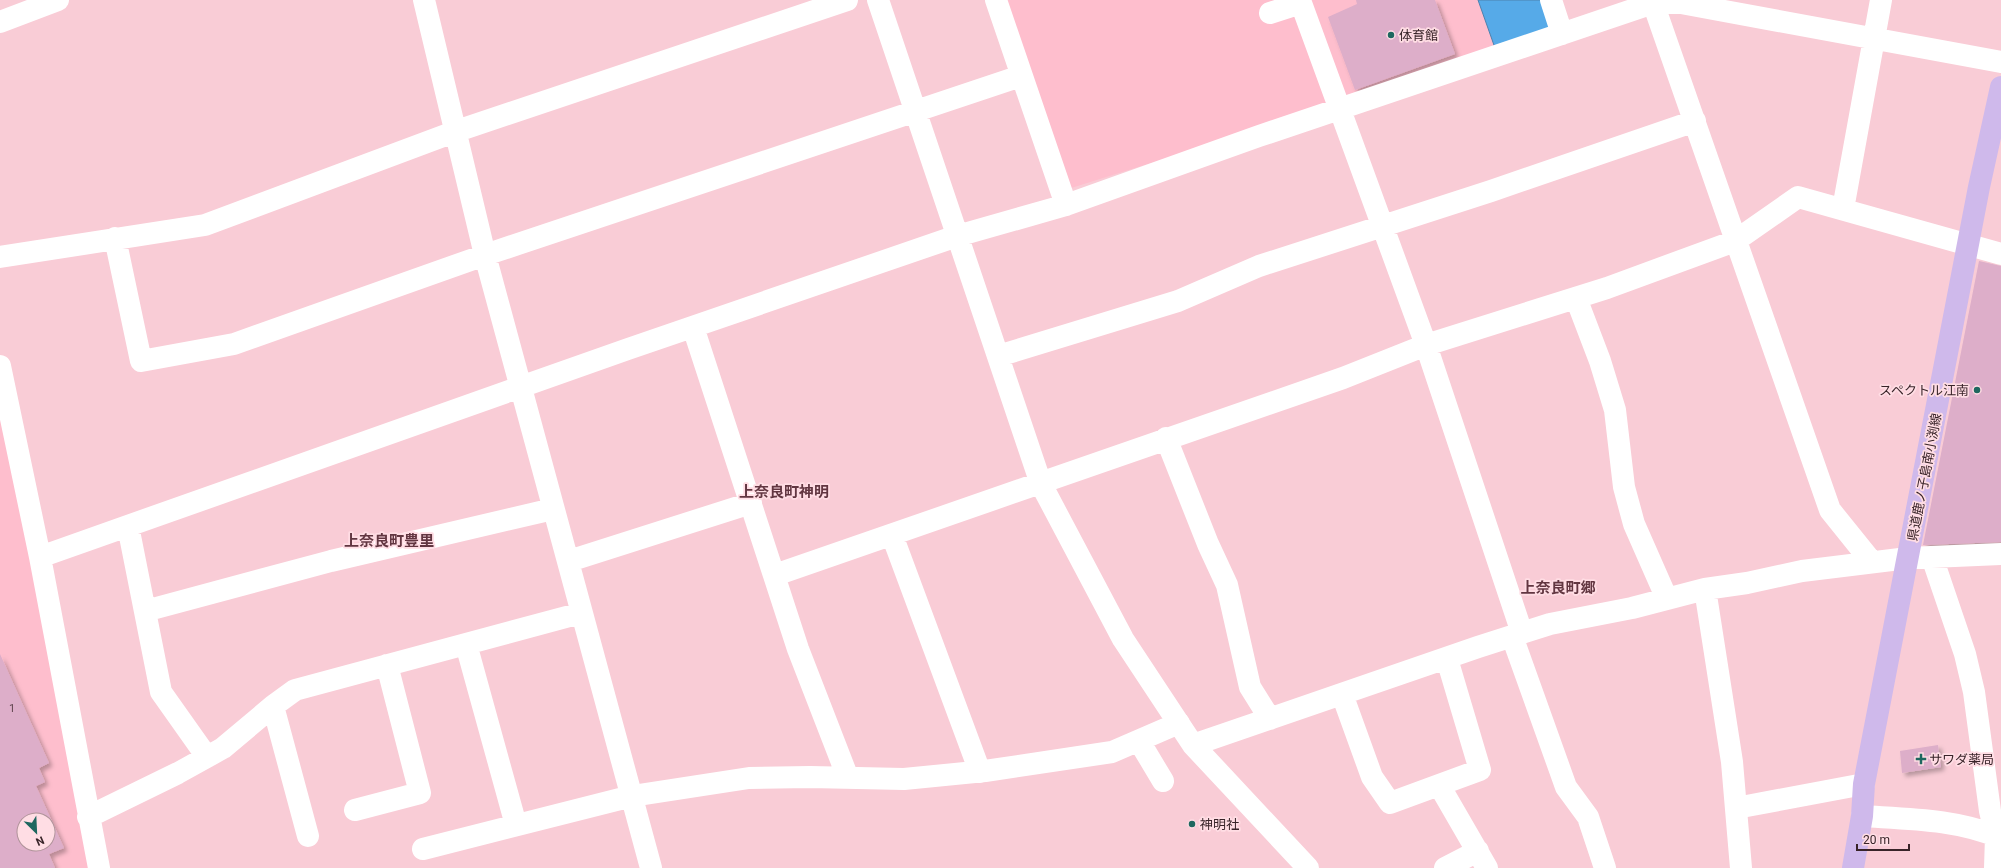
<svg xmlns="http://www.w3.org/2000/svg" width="2001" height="868" viewBox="0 0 2001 868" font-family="Roboto,'Noto Sans JP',sans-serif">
  <defs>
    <filter id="shadow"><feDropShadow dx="3.5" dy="3.5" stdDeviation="2" flood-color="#0004"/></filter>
  </defs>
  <rect width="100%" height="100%" fill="#f9ccd6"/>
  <path fill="#febecd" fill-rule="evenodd" d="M1004 0H1550L1562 34 1068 189Z
    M0 395 96 868H0ZM24 820H48V844H24Z"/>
  <path fill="#56aae8" stroke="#4d82ae" d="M1478 0H1541L1550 28 1495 48Z"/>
  <path fill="#ddaec9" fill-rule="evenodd" filter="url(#shadow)" d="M1356 0H1435L1455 54 1355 90 1328 17 1357 4Z
    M1979 261 2001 266V542L1923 545Z
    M0 654 49 763 39 768 45 782 36 786 64 848 49 854 55 868H0ZM24 820H48V844H24Z
    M1938 745 1941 767 1902 773 1900 751Z"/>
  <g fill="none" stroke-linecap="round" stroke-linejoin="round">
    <path stroke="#fff" stroke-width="22" d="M424 0 485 255 651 868
      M878 0 1041 484 1123 639 1193 745 1308 868
      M996 0 1066 205
      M1551 0 1562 34
      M1652 0 1830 510 1871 561
      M1270 13 1301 3 1426 345 1522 633
      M0 22 58 0
      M1843 209 1881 0
      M115 238 141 361 234 344 485 255 1021 76
      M0 257 205 225 454 132 847 0
      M1576 298 1600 361 1615 410 1624 487 1634 524 1667 599
      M693 327 798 649 848 778
      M998 356 1178 301 1259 266 1491 191 1695 121
      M0 366 40 557 99 868
      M1166 438 1208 544 1227 585 1250 687 1270 719
      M128 526 161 692 207 757
      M892 535 980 772
      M40 557 628 349 957 236 1066 205 1259 136 1653 3H1681L2001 62
      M1932 557 1965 654 1974 692 1990 811 1996 836 1995 868
      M569 561 751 503
      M775 575 1343 378 1426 345 1607 288 1735 241 1798 197 2001 254
      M1705 589 1732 762 1741 868
      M145 611 331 561 553 509
      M1512 636 1566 787 1588 817 1605 868
      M466 644 516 825
      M1342 694 1372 777 1390 803 1480 770 1447 659
      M273 706 308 836
      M1139 741 1163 781
      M1193 745 1478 647 1550 624 1632 608 1705 589 1747 583 1802 571 1908 558 2001 554
      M1439 785 1487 868
      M1736 808 1864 784
      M355 810 420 793 387 665
      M1862 816C1908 819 1958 819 2001 838
      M88 817 178 773 223 748 273 706 295 690 581 613
      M423 849 632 796 749 778 810 777 904 779 985 771 1112 752 1179 723
      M1445 868 1478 851"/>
    <path stroke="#cfb9eb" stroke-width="22" d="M1853 868 1862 816 1864 784 1979 187 2001 87"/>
  </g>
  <g fill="#1e675f" stroke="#ffdde4" stroke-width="1.5">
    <circle cx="1391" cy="35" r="4"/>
    <circle cx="1977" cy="390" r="4"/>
    <path d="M1919 753h4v4h4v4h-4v4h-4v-4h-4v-4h4z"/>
    <circle cx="1192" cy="824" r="4"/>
  </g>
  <g text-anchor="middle" stroke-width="3.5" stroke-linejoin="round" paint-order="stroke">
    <g font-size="11" fill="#614650">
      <text x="12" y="712">1</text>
    </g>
    <g font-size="13" fill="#382328" stroke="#ffdde4" text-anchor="start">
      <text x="1399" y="40">体育館</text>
      <text x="1969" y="395" text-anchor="end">スペクトル江南</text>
      <text x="1929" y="764">サワダ薬局</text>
      <text x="1200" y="829">神明社</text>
    </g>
    <g font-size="13" fill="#382328" stroke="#ffdde4">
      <text transform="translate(1924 477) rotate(-79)" y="5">県道鹿ノ子島南小渕線</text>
    </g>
    <g font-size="15" font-weight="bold" fill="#623641" stroke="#ffdde4">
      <text x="784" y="497">上奈良町神明</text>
      <text x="389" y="546">上奈良町豊里</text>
      <text x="1558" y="593">上奈良町郷</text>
    </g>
  </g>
  <g transform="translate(36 832) rotate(156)"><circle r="19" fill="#ffdde4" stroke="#af9399"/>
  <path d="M0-3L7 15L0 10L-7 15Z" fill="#1e675f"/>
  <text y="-6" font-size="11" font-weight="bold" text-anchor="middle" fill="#382328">N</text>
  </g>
  <path d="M1857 844v6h52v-6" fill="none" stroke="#382328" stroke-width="2"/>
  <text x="1863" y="844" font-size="12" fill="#382328" stroke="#ffdde4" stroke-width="3" paint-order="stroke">20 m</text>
</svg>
